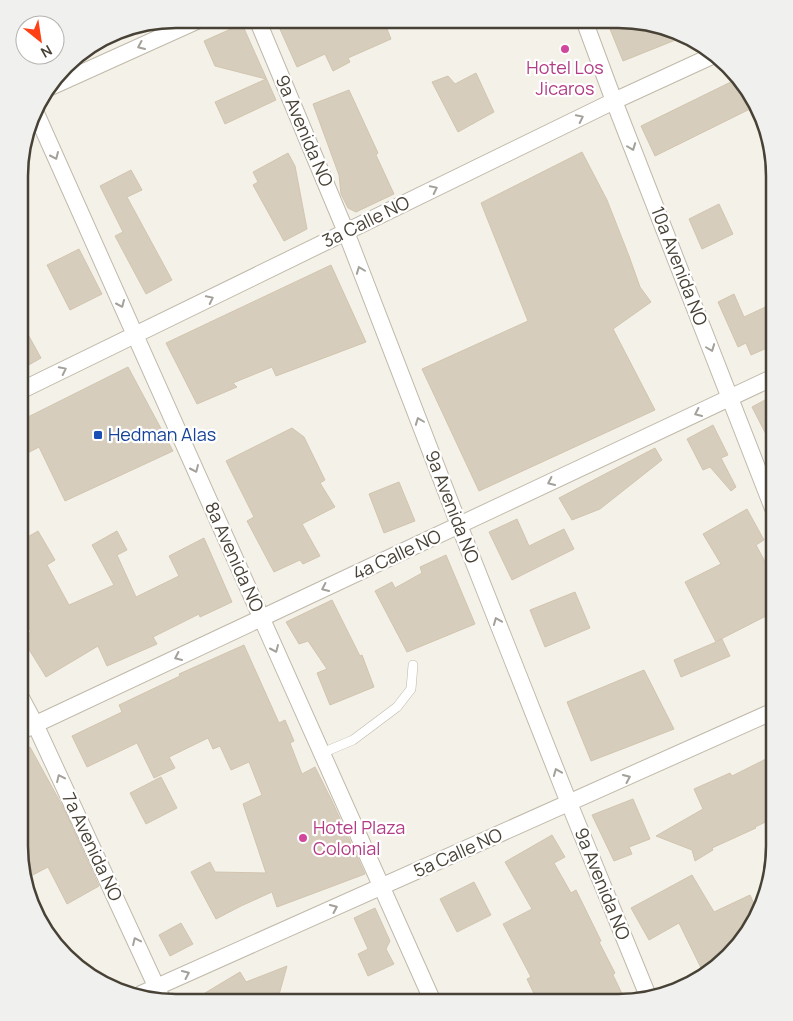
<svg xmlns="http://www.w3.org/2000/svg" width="793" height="1021" viewBox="0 0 793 1021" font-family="Manrope,sans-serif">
  <rect width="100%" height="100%" fill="#f4f1e8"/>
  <path fill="#d7cdbc" stroke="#d2c5af" d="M295 19H383L391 39 348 58 350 62 333 71 325 54 297 67 279 27Z
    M619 20H639L683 37 623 61 608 24Z
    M242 24 276 100 225 124 215 102 266 79 215 66 204 41Z
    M476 73 494 112 458 132 432 82 448 76 455 84Z
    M737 79 753 97 756 106 655 156 641 126Z
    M349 90 378 153 376 155 394 194 356 212 348 208 341 194 339 175 313 104Z
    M582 152 607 200 629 256 640 287 651 302 613 329 655 410 479 491 422 369 528 321 481 203Z
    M288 153 295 166 307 229 284 241 253 185 258 182 253 172Z
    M131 170 142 190 127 197 172 280 146 294 115 236 123 232 100 186Z
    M719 204 733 234 702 249 689 219Z
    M79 249 102 294 70 310 47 265Z
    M331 265 366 342 276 376 272 367 233 383 237 387 197 404 166 343Z
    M734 294 744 317 774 303V345L751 355 746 343 738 347 718 302Z
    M20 320 41 358 20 370Z
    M128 367 173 451 65 501 39 447 20 457V421Z
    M774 395V450L752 407Z
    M713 425 728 455 721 458 736 487 731 491 710 467 703 470 687 439Z
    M292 428 304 437 325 480 320 483 335 507 302 524 320 556 303 564 300 560 274 572 247 521 254 517 226 461Z
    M655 448 662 460 600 509 572 520 559 498Z
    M399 482 415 521 384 533 369 494Z
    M747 509 764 540 756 545 774 578V612L717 641 722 639 730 656 681 677 674 660 716 642 685 582 721 564 703 534Z
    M517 519 529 546 564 529 574 549 512 580 489 532Z
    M38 531 55 560 47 565 69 605 114 585 92 545 117 531 127 550 117 555 136 597 179 576 169 556 204 538 232 602 200 617 199 614 153 637 157 644 107 666 98 646 46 677 22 638 31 632 19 610V542Z
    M446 555 475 624 407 652 375 591 392 582 395 588 422 573 420 567Z
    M575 592 590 628 545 647 530 610Z
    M332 600 360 656 362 655 374 687 330 705 317 673 327 669 308 641 299 644 286 622Z
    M244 645 279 723 285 720 294 741 290 743 302 774 315 767 332 801 365 874 277 907 272 892 241 906 216 919 191 872 210 862 215 872 266 873 243 804 262 795 249 762 231 770 220 746 213 749 208 738 169 757 175 768 154 778 137 743 87 767 72 736 122 712 119 705 180 676 179 674Z
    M644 670 674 729 591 761 567 702Z
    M30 747 63 807 99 886 67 904 48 867 27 878 19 846V753Z
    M774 755V818L755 827 756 828 712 848 713 850 695 861 692 850 656 836 703 809 694 789 730 773 732 776Z
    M161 777 177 808 146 824 130 793Z
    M633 799 650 839 629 847 632 854 614 861 592 815Z
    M552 835 565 857 554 863 571 893 576 890 601 941 599 942 615 973 613 975 626 1002H538L527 979 531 977 503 924 532 909 505 862Z
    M692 875 714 912 750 895 756 908 748 933 704 974 679 923 649 940 631 908Z
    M474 882 491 915 457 932 440 899Z
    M375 908 390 941 386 949 394 964 368 976 358 954 368 949 354 918Z
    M181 923 193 944 170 956 159 935Z
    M287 966 277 1002H190L240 972 246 982Z"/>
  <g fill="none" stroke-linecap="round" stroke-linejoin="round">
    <defs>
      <path id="lane" d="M322 753 353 740 397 707 411 689 413 665"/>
      <path id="street" d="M257 19 346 232 459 525 569 803 648 996
        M584 20 614 101 774 511
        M46 89 201 19
        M35 111 433 1002
        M20 391 614 101 714 55
        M19 694 35 724 163 1001
        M19 732 774 377
        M141 994 774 711"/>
    </defs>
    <use href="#lane" stroke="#c0b9aa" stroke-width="10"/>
    <use href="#street" stroke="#c0b9aa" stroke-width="18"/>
    <use href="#lane" stroke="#fff" stroke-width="9"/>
    <use href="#street" stroke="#fff" stroke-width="16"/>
  </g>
  <defs><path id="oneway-chevron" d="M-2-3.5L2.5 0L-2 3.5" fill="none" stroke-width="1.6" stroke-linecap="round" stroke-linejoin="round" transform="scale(1.25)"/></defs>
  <g stroke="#a4a09a">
    <use href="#oneway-chevron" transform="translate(141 46) rotate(156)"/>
    <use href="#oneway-chevron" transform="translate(580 118) rotate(-26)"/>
    <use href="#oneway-chevron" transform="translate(632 147) rotate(69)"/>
    <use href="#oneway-chevron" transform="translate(55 156) rotate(66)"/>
    <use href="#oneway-chevron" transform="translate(434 189) rotate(-26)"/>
    <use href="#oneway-chevron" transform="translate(360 270) rotate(-111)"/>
    <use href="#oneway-chevron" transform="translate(210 299) rotate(-26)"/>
    <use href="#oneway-chevron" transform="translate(121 304) rotate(66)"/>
    <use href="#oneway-chevron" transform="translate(711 348) rotate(69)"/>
    <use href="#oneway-chevron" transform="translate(63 370) rotate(-26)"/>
    <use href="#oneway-chevron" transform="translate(698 413) rotate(155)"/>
    <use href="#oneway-chevron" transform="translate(419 421) rotate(-111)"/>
    <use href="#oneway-chevron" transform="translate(195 469) rotate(66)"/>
    <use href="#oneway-chevron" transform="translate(551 482) rotate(155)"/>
    <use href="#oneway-chevron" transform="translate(325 588) rotate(155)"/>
    <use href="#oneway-chevron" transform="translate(497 621) rotate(-112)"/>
    <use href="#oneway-chevron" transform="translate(275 649) rotate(66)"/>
    <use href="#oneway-chevron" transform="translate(178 657) rotate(155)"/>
    <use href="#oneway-chevron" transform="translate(557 772) rotate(-112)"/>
    <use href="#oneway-chevron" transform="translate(60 778) rotate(-115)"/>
    <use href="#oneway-chevron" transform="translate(627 778) rotate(-24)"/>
    <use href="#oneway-chevron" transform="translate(334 908) rotate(-24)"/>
    <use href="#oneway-chevron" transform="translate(136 941) rotate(-115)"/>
    <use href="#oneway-chevron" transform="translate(186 974) rotate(-24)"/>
  </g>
  <g fill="#d1479c" stroke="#fff" stroke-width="2">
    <circle cx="565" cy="49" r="5"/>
    <circle cx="303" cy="838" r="5"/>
  </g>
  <rect fill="#1a4fb4" stroke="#fff" stroke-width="2" x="93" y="430" width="10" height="10" rx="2.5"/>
  <g text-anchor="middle" stroke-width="4.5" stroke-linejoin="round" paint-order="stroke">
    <g font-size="18" fill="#b23c85" stroke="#fff">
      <text x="565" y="74">Hotel Los<tspan x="565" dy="21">Jicaros</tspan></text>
      <text x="313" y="834" text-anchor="start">Hotel Plaza<tspan x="313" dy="21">Colonial</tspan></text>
    </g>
    <g font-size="18" fill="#484236" stroke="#fff">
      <text transform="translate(304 131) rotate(67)" y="6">9a Avenida NO</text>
      <text transform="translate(366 222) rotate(-26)" y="6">3a Calle NO</text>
      <text transform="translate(679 266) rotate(69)" y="6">10a Avenida NO</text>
      <text transform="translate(452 507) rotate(69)" y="6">9a Avenida NO</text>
      <text transform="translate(397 555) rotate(-25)" y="6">4a Calle NO</text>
      <text transform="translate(234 557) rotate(66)" y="6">8a Avenida NO</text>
      <text transform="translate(92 847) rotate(65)" y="6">7a Avenida NO</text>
      <text transform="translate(458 853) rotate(-24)" y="6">5a Calle NO</text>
      <text transform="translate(602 884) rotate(68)" y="6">9a Avenida NO</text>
    </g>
    <g font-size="18" fill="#164399" stroke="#fff" text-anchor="start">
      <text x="108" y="441">Hedman Alas</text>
    </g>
  </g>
  <path d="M0 0H793V1021H0ZM176 28H618A148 148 0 0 1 766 176V846A148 148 0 0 1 618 994H176A148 148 0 0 1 28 846V176A148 148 0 0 1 176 28Z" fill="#f0f0ef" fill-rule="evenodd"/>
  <path fill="none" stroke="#484236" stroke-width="2.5" d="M176 28H618A148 148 0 0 1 766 176V846A148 148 0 0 1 618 994H176A148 148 0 0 1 28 846V176A148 148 0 0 1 176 28Z"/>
  <g transform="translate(40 40) rotate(150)"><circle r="24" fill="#ffffff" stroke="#b6b3af"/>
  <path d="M0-4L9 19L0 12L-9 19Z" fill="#ff3f14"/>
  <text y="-8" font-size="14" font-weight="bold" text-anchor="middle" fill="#484236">N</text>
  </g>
</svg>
